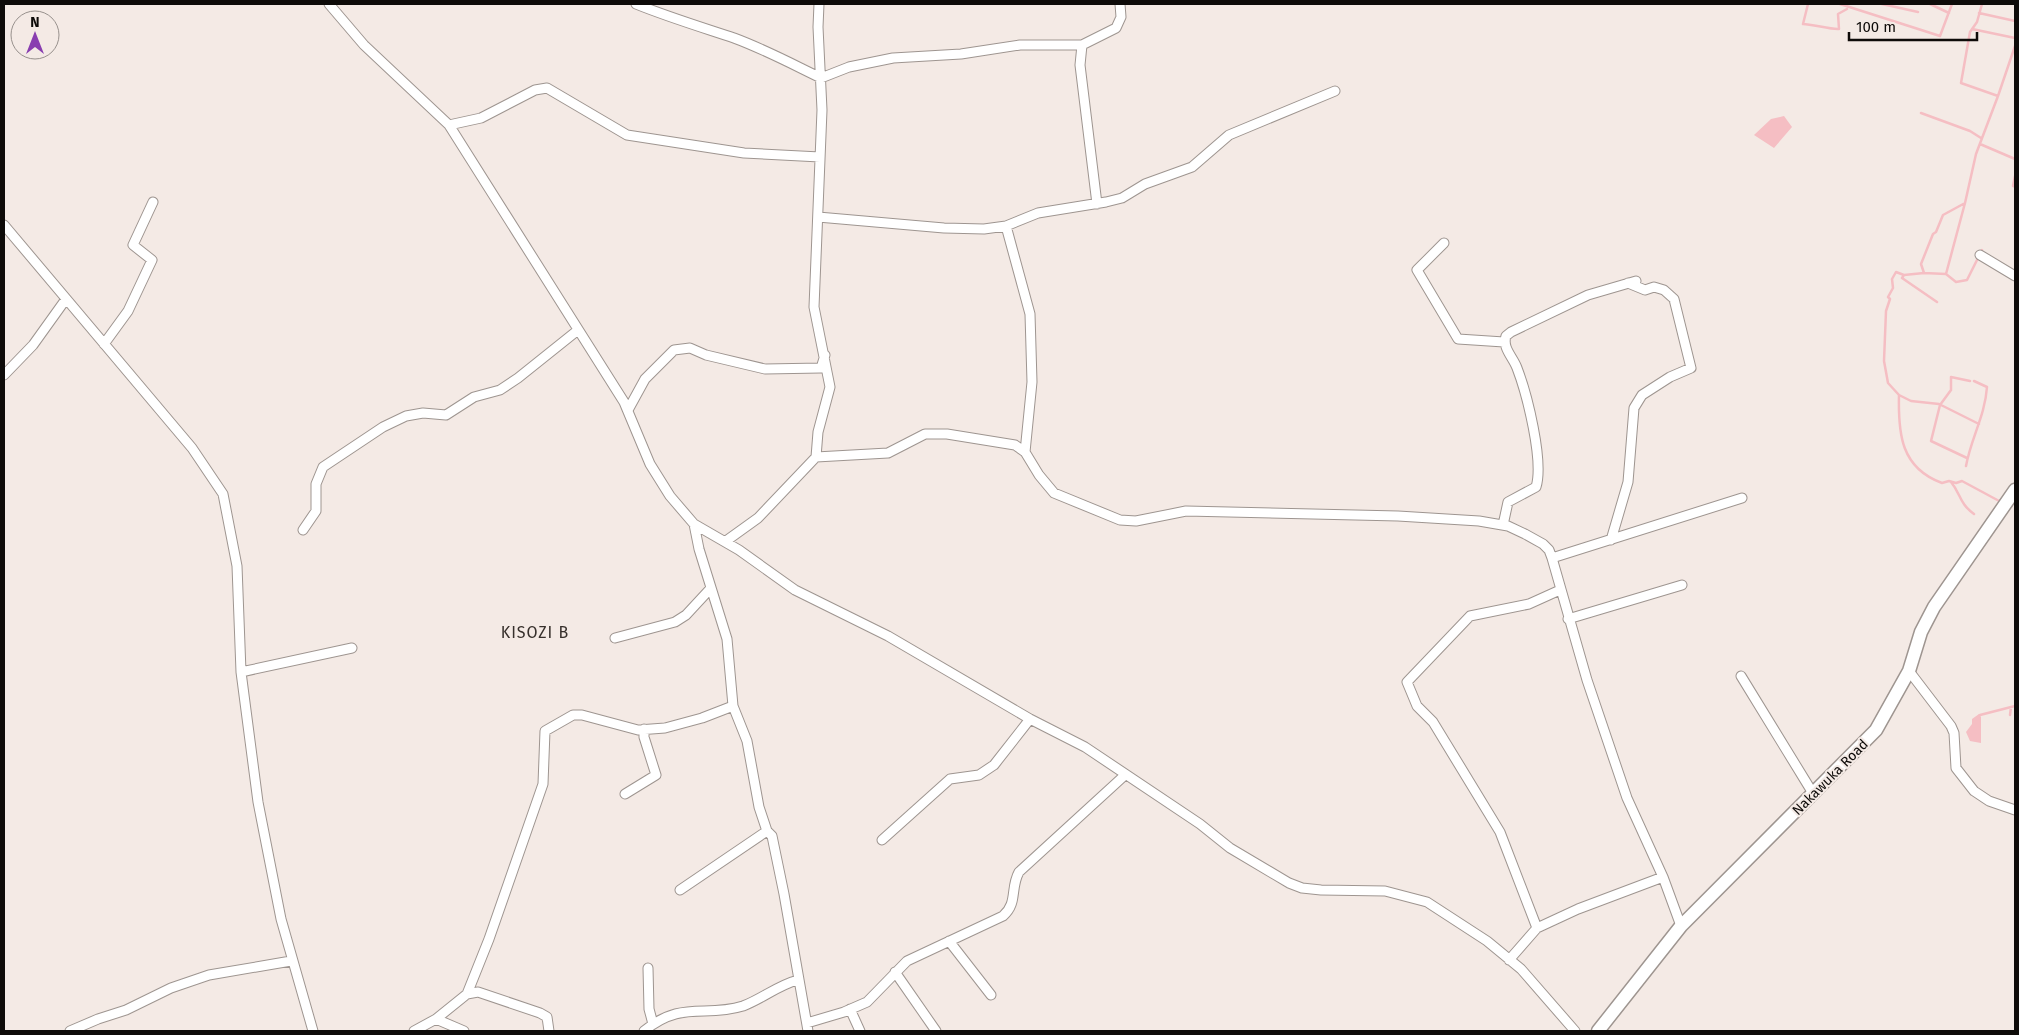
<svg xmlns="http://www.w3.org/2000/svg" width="2019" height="1035" viewBox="0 0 2019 1035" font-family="'Fira Sans',sans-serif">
  <rect width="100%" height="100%" fill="#f4eae5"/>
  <path fill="#f5bec3" d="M1784 116 1792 127 1774 148 1754 135 1771 119Z
    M1979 714 1981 717V743L1970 741 1966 732 1972 724V719Z"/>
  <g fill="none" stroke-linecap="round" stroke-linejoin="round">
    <path stroke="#f5bec3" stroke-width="2.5" d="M1808 4 1803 24C1812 24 1832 30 1839 29L1838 14 1847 9
      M1840 4 1940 36 1952 4
      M1882 4 1918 12
      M1930 4 1949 13
      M1982 4 1977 22 1970 32 1961 83 1998 96 1976 154 1965 203 1943 215 1936 232 1933 234 1921 264 1924 273 1904 275 1896 272 1892 279 1893 288 1888 297 1890 299 1886 311 1884 361 1888 383 1899 395C1898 434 1901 468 1942 483L1949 481 1956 483 1962 481 2001 502
      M1979 13 2015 21
      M1972 29 2015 38
      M1998 96 2015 46
      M1921 113 1970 131 1981 138
      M1980 144 2015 159
      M2015 176 2013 186 2015 187
      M1965 203 1946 274 1956 282 1967 280 1982 250
      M1924 273 1946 274
      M1904 275 1902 278 1937 302
      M1899 395 1911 401 1939 404 1979 424
      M1967 458 1931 441 1940 405 1951 390V377L1970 381
      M1966 466C1971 438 1985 416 1987 387L1974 381
      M1951 482C1961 494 1959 503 1974 514
      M1980 715 2015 706
      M2010 715 2011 707"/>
    <defs>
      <path id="minor" d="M329 4 364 45 449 125 624 402 650 464 670 496 694 524 739 550 795 590 888 636 1030 719 1085 747 1200 824 1230 848 1289 883 1302 888 1321 890 1385 891 1427 902 1487 941 1521 969 1575 1031
        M636 4C668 17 701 27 734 38 764 49 792 64 821 78L849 67 893 58 961 54 1020 45H1082
        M449 125 481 118 535 90 547 88 627 135 744 153 820 157
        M1097 204 1080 65 1082 45 1116 28 1121 17 1120 4
        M818 217 944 228 984 229 1006 226 1038 213 1106 202 1122 198 1145 184 1192 167 1229 135 1335 91
        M4 225 192 448 223 494 237 566 241 672 258 802 281 919 313 1031
        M1006 226 1030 314 1032 382 1025 452
        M1444 243 1417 270 1458 339 1504 342
        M1980 255 2015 276
        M104 344 128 311 152 260 133 245 153 202
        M4 375 33 345 66 299
        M628 410 645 379 674 350 690 348 706 355 765 369 821 368 825 355
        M816 457 888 453 925 434H947L1015 445 1025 452 1039 475 1054 493 1120 520 1136 521 1186 511 1398 516 1479 521 1508 526 1525 534 1543 544 1549 550 1552 558 1587 680 1627 798 1663 877 1681 926
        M694 524 699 549 727 639 733 706 747 741 759 807 767 831 772 836 784 894 808 1031
        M1503 525 1508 502 1536 487C1544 461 1527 394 1517 368 1513 357 1502 348 1506 336L1511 332 1588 295 1636 281
        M303 530 316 511V484L323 467 383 427 406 416 423 413 446 415 474 397 500 390 518 378 578 330
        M1611 540 1628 482 1634 408 1642 395 1670 377 1691 368 1674 299 1664 290 1654 287 1645 290 1628 283
        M726 541 758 518 816 457 818 432 830 387 814 307 822 110 818 27 819 4
        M1552 558 1742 498
        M1568 619 1682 585
        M615 638 675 622 686 615 711 588
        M1909 671 1951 726 1954 733 1956 768 1974 791 1989 801 2015 810
        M241 672 352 648
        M1741 676 1814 795
        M625 794 656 775 644 737V729
        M882 840 950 779 979 775 994 765 1030 719
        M680 890 767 831
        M1537 928 1500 832 1433 722 1417 706 1407 682 1470 616 1529 604 1560 590
        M949 941 991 995
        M1509 960 1537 928 1578 909 1663 877
        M648 968 649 1009 653 1024
        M895 972 936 1031
        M850 1009 860 1031
        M436 1019 464 1031
        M807 1023 844 1012 867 1002 907 961 1003 916C1018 903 1010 888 1019 872L1125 775
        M70 1031 98 1019 126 1010 171 988 209 975 291 961
        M414 1031 436 1019 467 994
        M549 1031 547 1017 540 1013 478 992 467 994 489 939 543 784 545 731 573 715H582L638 730 665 728 702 718 733 706
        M644 1031C682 1000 704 1018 743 1006 762 999 778 985 798 980"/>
      <path id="secondary" d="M1598 1031 1681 926 1876 730 1909 671 1921 632 1934 607 2015 490"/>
    </defs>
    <use href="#minor" stroke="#9e9590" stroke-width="11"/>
    <use href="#secondary" stroke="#9e9590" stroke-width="15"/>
    <use href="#minor" stroke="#fff" stroke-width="9"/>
    <use href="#secondary" stroke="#fff" stroke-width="12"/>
  </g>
  <g text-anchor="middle" stroke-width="4" stroke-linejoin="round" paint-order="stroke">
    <g font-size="14" fill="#0e0b09" stroke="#f4eae5">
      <text transform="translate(1830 777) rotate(-45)" y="5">Nakawuka Road</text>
    </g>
    <g font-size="16" letter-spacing="1" fill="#37302c" stroke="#f4eae5">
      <text x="535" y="638">KISOZI B</text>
    </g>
  </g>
  <rect width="2019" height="1035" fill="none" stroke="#0e0b09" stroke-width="10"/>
  <g transform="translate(35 35)"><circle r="24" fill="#f4eae5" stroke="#98918d"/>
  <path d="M0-4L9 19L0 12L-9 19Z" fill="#893eb0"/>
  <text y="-8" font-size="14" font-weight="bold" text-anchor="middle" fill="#0e0b09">N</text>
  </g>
  <path d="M1849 32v8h128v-8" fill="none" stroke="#0e0b09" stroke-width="2.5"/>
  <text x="1856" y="32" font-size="15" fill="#0e0b09" stroke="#f4eae5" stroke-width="4" paint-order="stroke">100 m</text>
</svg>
